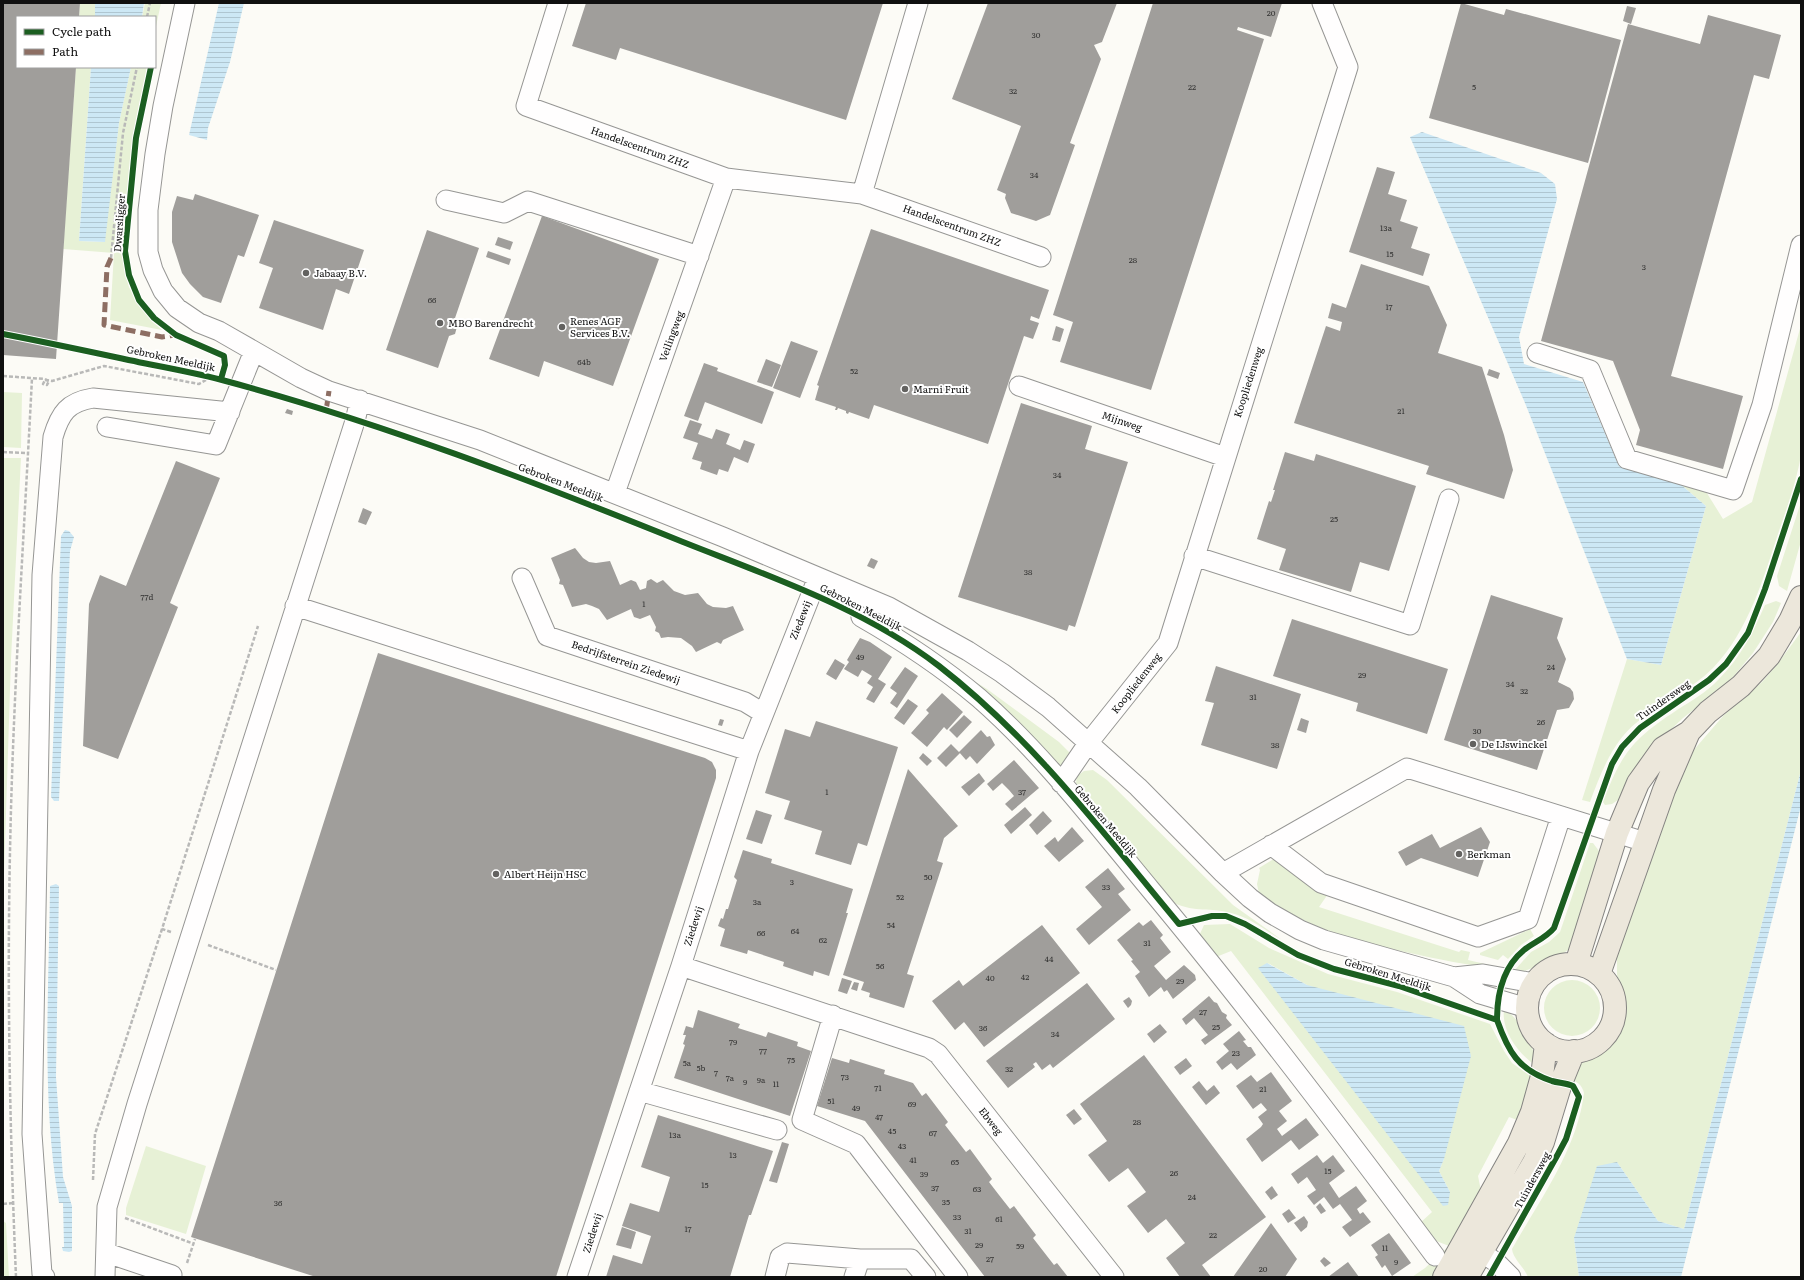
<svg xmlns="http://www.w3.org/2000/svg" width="1804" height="1280" viewBox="0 0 1804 1280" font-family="Literata,serif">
  <defs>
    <pattern id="water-rules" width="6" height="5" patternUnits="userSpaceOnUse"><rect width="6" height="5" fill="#cde8f5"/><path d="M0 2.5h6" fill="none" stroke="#afc6d1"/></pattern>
  </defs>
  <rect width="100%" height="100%" fill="#fcfbf6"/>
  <path fill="#e7f1d6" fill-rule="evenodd" d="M80 3H95V17H79Z
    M145 3H161L155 31V17H142Z
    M76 67H91L79 241 104 242 119 123 131 67H147L134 130 121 252 129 287 141 308 162 330 110 320 114 253 63 249Z
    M1801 325C1801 354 1801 384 1801 413 1801 426 1803 442 1801 455 1797 479 1788 505 1780 528 1764 576 1749 631 1713 668 1693 688 1667 701 1644 717 1614 737 1602 770 1590 802L1582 800 1627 659 1661 665 1706 506 1679 483 1705 490 1723 519 1752 502Z
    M3 392 22 393 21 448 3 447Z
    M3 458H21L11 659 3 906Z
    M1801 502V541L1787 591 1779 586 1777 576Z
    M1776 601 1781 603 1773 622 1753 653 1728 683 1683 718 1659 741 1621 798 1612 804 1605 805 1603 802C1622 752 1633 739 1677 710 1691 701 1707 692 1719 679 1741 657 1753 632 1765 605Z
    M1801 632V770L1684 1229 1658 1221 1617 1162 1574 1238 1579 1277H1528C1524 1267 1513 1259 1512 1249 1539 1201 1577 1150 1584 1093 1582 1085 1577 1081 1569 1079L1577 1066 1609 1048 1619 1035 1624 1023 1625 997 1617 975V953L1666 801 1692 752 1724 715 1762 682 1776 666Z
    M912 643 987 689 1059 742 1069 752C1068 761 1067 764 1058 766Z
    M1093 770 1107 780 1233 905 1282 940C1266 931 1249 917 1231 913 1210 907 1196 913 1174 903L1086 799 1076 783 1077 776 1084 771Z
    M1590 843H1593L1599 851 1601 859 1574 945C1563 956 1532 970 1516 973L1514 971 1531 952 1549 942 1560 932Z
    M1285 852 1328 894 1319 907 1459 952 1461 950 1470 952 1468 960 1502 968C1469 966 1437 959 1405 952 1347 939 1309 928 1259 894L1257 884 1260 870 1259 868Z
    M1230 924 1269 948 1328 974 1397 992 1490 1024 1504 1051 1512 1063 1533 1078 1520 1121 1509 1117 1478 1176 1481 1191 1438 1277H1412L1425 1268 1449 1246 1429 1238 1420 1223 1432 1212 1231 951 1216 957 1199 936 1204 925ZM1268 963 1307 985 1444 1159 1439 1171 1450 1192Z
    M1530 929 1534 936 1521 945 1508 959 1503 955 1498 960 1480 955V953Z
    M1544 1008a28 28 0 1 1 56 0a28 28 0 1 1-56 0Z
    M1504 1009C1522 1021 1535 1044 1535 1065 1518 1053 1501 1031 1504 1009Z
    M146 1146 206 1166 186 1234 126 1215V1208Z
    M3 1221 6 1223 9 1277H3Z"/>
  <path fill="url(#water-rules)" d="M95 3H144L142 17H95Z
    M219 3H244L230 62 208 128 207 140 189 135Z
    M91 67H131L119 123 105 242 79 241Z
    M1422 132 1541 173 1555 184 1557 199 1519 337 1524 364 1583 382 1619 466 1679 483 1706 506 1661 665 1627 659 1525 403 1410 137Z
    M65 530 69 531 74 537 70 551 59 801H54L51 797 61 536Z
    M1801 770V806L1681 1277H1579L1574 1238 1597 1166 1617 1162 1658 1221 1684 1229Z
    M56 884 59 886 56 1077 63 1177 72 1206V1251L69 1252 63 1251 62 1247H64L63 1203H59C41 1099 49 991 50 886Z
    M1267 963 1307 985 1464 1026 1471 1056 1444 1159 1439 1171 1450 1192 1448 1205 1443 1206 1258 968Z"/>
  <path fill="#a09e9b" d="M3 3H80L79 17H17V67H76L56 359 3 355Z
    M586 3H883L846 120 620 48 616 60 572 46Z
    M988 3H1117L1102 42 1094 45 1101 59 1070 143 1075 145 1050 215 1036 221 1011 213 1005 198 1006 194 997 190 1021 126 952 99Z
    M1153 3H1282L1271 37 1238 27 1237 30 1264 39 1151 390 1060 362 1073 322 1053 315Z
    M1461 3 1504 15 1506 9 1621 40 1588 163 1429 118Z
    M1627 6 1636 8 1631 24 1623 21Z
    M1708 15 1781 35 1769 79 1754 75 1671 376 1743 396 1723 469 1636 445 1640 430 1613 361 1541 341 1628 24 1700 44Z
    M1377 167 1395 172 1388 194 1407 200 1400 221 1418 227 1411 248 1430 254 1423 276 1349 252Z
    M195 194 259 215 244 257 238 255 221 303 203 297 190 284 182 273 172 242V212L177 196 193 200Z
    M542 216 659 259 613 386 544 361 539 377 489 359Z
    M274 220 364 250 349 294 336 289 323 330 259 308 273 268 259 263Z
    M871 229 1049 290 1039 319 1031 316 1030 320 1039 323 1033 339 1024 336 988 444 874 405 869 419 849 412 848 414 846 413V411L838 408 837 410H835L836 407 815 400 819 386 817 385Z
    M427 230 479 248 454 321 458 323 455 334 449 336 438 368 386 350Z
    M498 237 513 242 510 250 495 245Z
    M488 251 511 259 509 265 486 257Z
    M1361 264 1429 286 1447 325 1438 353 1482 367 1504 435 1513 470 1504 499 1426 474 1429 466 1294 423 1326 326 1340 331 1342 322 1328 318 1332 303 1346 308Z
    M1056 326 1064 329 1060 342 1052 340Z
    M791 341 818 351 800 398 773 388Z
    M766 359 781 365 772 387 757 382Z
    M704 363 718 368 717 371 774 392 762 424 705 402 698 421 684 416Z
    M1489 369 1500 373 1498 379 1487 375Z
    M1021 403 1092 426 1085 449 1128 462 1075 627 1069 625 1067 631 958 597Z
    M287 409 293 411 292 415 285 413Z
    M690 420 702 424 698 434 712 439 716 429 730 434 726 444 740 450 744 440 755 444 748 463 734 457 728 472 719 469 717 475 700 469 702 462 692 459 698 443 683 438Z
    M1285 452 1314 461 1316 454 1416 486 1389 571 1360 562 1351 592 1279 570 1286 549 1257 539 1269 501 1271 502 1275 490H1273Z
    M176 461 220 478 170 603 178 607 118 759 83 746 89 604 100 575 126 586Z
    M363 508 372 512 366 525 358 522Z
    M575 548 583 558 589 562 596 563 610 561 620 585 631 580 636 582 640 590 646 588 647 581 651 579 657 583 663 580 674 591 685 595 698 593 707 604 713 607 726 608 733 606 744 630 723 640 721 644 717 642 696 652 692 646 681 638 668 637 661 638 659 633 655 631 656 627 650 615 640 619 634 617 631 609 607 620 599 609 592 606 586 604 572 607 563 585 559 584 560 580 551 558Z
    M871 558 878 561 874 569 867 566Z
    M1491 595 1563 618 1557 638 1566 659 1558 682 1570 688 1573 692 1574 699 1569 708 1557 710 1537 770 1444 740Z
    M1292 619 1448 669 1427 734 1356 711 1358 703 1273 676Z
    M860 638 870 642 892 657 878 679 886 684 874 703 866 699 873 687 867 683 872 676 862 670 858 677 844 669 849 662 847 660Z
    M378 653 705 758 712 762 716 770V778L556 1277H316L191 1237Z
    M835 659 845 665 836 680 826 674Z
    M1216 666 1301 694 1277 769 1201 745 1214 703 1205 701Z
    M905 667 918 676 897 708 890 703 897 693 890 688Z
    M942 693 963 712 947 730 944 727 927 747 911 733 929 713 926 710Z
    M908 699 918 706 904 725 894 718Z
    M964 715 972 722 957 738 949 730Z
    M1301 718 1309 721 1306 733 1297 730Z
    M720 719 724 720 722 726 718 725Z
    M816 721 898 747 867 846 858 843 851 865 815 854 822 831 784 819 790 801 765 793 785 729 810 737Z
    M981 730 987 737 990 736 995 745 977 764 970 756 966 760 959 752Z
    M951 744 960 753 946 767 937 758Z
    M923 753 932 761 927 766 919 758Z
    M1014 760 1039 788 1012 811 1005 804 1014 796 1009 790 1002 783 993 791 987 784Z
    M908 769 958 826 944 838 937 861 943 863 907 974 914 976 904 1008 869 997 870 993 861 990 864 982 843 975Z
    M979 773 985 781 969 796 961 787Z
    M1025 807 1032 815 1011 834 1004 825Z
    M756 810 772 815 762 844 746 839Z
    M1043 811 1052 821 1037 835 1029 825Z
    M1072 827 1084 841 1059 862 1044 846 1055 837 1058 842Z
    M1481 827 1490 842 1478 877 1421 858 1406 866 1398 852 1432 834 1440 848Z
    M743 850 772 859 771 863 853 889 846 913H848L829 976 814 971 813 976 783 966 784 962 748 950 747 954 720 946 725 929 718 926 721 918 723 919 726 909H728L737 880 734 877Z
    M1108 868 1125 889 1118 894 1131 910 1089 945 1076 929 1102 907 1085 887Z
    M1151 920 1163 935 1160 938 1171 952 1154 966 1166 980 1184 965 1195 975 1196 980 1173 999 1167 990 1164 992 1161 987 1149 997 1135 976 1140 972 1131 961 1133 960 1117 940 1139 922 1143 926Z
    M1042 925 1080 973 984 1047 964 1022 955 1030 932 1001 959 980 963 986Z
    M842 978 852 981 847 994 838 991Z
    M854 982 859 983 857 991 851 989Z
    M1087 983 1115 1019 1053 1068 1050 1064 1042 1070 1036 1062 1033 1064 1035 1067 1008 1088 986 1061Z
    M1209 996 1214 1002 1217 1003 1222 1012 1227 1015 1226 1018 1232 1025 1205 1045 1201 1040 1208 1035 1194 1018 1186 1025 1182 1019Z
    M1129 997 1132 1001 1131 1005 1128 1008 1123 1001Z
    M698 1010 740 1024 738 1028 766 1037 768 1032 798 1042 797 1046 811 1051 790 1116 674 1078 685 1045 683 1044 686 1035H683L686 1026 693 1028Z
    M1160 1024 1167 1032 1154 1043 1147 1034Z
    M1239 1031 1246 1040 1243 1041 1248 1047H1251L1256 1055 1237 1070 1231 1063 1222 1070 1216 1062 1229 1051 1223 1044Z
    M1144 1055 1266 1217 1202 1265 1211 1277H1180L1166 1258 1185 1243 1166 1219 1148 1233 1127 1206 1146 1192 1128 1168 1109 1182 1088 1155 1107 1141 1080 1104Z
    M832 1058 849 1063 850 1059 885 1070 884 1074 913 1083 922 1096 926 1093 948 1122 945 1125 966 1152 970 1149 992 1179 989 1182 999 1195 1010 1209 1014 1206 1036 1235 1033 1238 1054 1265 1057 1263 1068 1277H985L865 1121 817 1106Z
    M1186 1058 1192 1066 1180 1075 1174 1067Z
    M1271 1072 1292 1101 1279 1111 1287 1121 1277 1129 1282 1136 1306 1118 1319 1135 1299 1150 1291 1140 1262 1162 1246 1139 1261 1127 1263 1124 1258 1117 1267 1110 1261 1103 1253 1109 1236 1086 1251 1075 1257 1082Z
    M1199 1081 1207 1091 1214 1085 1220 1093 1206 1105 1192 1087Z
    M1074 1109 1082 1119 1074 1125 1066 1115Z
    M658 1115 773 1151 751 1215H749L730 1277H606L613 1255 642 1264 651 1236 622 1226 630 1203 659 1212 670 1177 641 1167Z
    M782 1142 789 1144 777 1183 769 1181Z
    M1317 1155 1323 1163 1333 1155 1345 1171 1329 1183 1339 1198 1356 1186 1367 1201 1357 1209 1360 1214 1363 1212 1371 1222 1350 1237 1342 1227 1352 1220 1340 1204 1333 1209 1324 1197 1314 1205 1307 1196 1316 1190 1307 1177 1298 1184 1291 1174Z
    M1272 1186 1278 1195 1271 1200 1265 1192Z
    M1320 1203 1326 1211 1321 1214 1316 1207Z
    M1289 1209 1296 1218 1288 1223 1282 1214Z
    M1304 1216 1308 1222 1307 1227 1301 1232 1294 1223Z
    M1271 1223 1297 1259 1285 1277H1233Z
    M622 1227 636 1232 631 1249 616 1245Z
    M1389 1233 1411 1263 1392 1276 1385 1265 1382 1268 1375 1257 1378 1255 1371 1245Z
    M1324 1257 1331 1263 1325 1267 1320 1261Z
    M1348 1262 1359 1277H1328Z"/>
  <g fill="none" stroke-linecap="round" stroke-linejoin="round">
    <defs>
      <path id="minor" d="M185 3 163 106 155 154 148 210V252L153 270 163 291 177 308 199 323 219 331 301 378 329 391 480 440 723 537 889 607 968 651 1002 673 1048 707 1138 787 1223 873 1250 898 1270 913 1300 930 1324 940 1454 977 1480 994 1527 1008
        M558 3 526 106 726 178 862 194 918 3
        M862 194 1041 257
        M446 200 504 213 528 201 699 256
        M1537 353 1590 370 1627 459 1733 490 1762 405 1801 245
        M1019 386 1225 457
        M107 427 216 445 254 351
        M615 493 726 178
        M1194 556 1410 625 1449 499
        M522 578 547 636 745 702 763 713
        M295 606 749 751
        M861 617C903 641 942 667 979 698 1043 754 1096 824 1150 889 1249 1008 1343 1132 1435 1256
        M1061 783 1089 742 1168 643 1348 67 1322 3
        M1271 845 1321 883 1478 937 1528 919 1561 816
        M1223 873 1407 768 1645 842
        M681 966 929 1048 938 1054 1114 1277
        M1454 977 1483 974 1534 983
        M833 1015 802 1120 856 1144 958 1277
        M639 1091 777 1130
        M1470 1244 1497 1263 1511 1277
        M107 1253 172 1275 171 1277
        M45 1277 42 1274 32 1134 42 575 53 437C60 413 68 402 93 398L230 412
        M105 1277 107 1207 137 1104 355 421 360 400
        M577 1277 681 966 749 751 818 577
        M775 1277 780 1257 787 1253 860 1259H911L926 1277
        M854 1277 860 1259"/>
      <path id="major" d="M1576 964 1617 833 1638 783 1663 748 1689 732 1708 712 1741 686 1769 656 1790 621 1801 597
        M1527 1008a44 44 0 1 1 88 0a44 44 0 1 1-88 0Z
        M1599 974 1664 790 1689 732
        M1444 1277 1519 1143 1532 1112 1542 1076 1546 1044
        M1467 1277 1534 1162 1543 1142 1561 1083 1574 1051"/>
    </defs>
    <use href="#minor" stroke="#969694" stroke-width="21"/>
    <use href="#major" stroke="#848381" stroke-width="24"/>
    <path stroke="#b9b9b8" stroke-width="2.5" stroke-dasharray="4 2" stroke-linecap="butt" d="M147 17 150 3
      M111 258 123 133 137 67
      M3 376 45 379
      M45 380 52 381 104 366 199 384 211 377
      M3 452 28 453
      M171 932 162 929 258 626
      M208 945 276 970
      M93 1180 95 1134 162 929
      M3 1204 13 1203
      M125 1218 194 1244
      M187 1263 195 1239
      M16 1277C10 1135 7 994 10 852 13 694 24 536 32 378"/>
    <use href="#minor" stroke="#fffefe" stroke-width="19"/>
    <use href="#major" stroke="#ece7db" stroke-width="22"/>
    <path stroke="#b9b9b8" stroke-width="2.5" stroke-dasharray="4 2" stroke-linecap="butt" d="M45 379 49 381 47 385 43 384 45 380"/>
    <path stroke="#8d6e63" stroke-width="5" stroke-dasharray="10 5" stroke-linecap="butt" d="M111 258 107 267 104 325 162 337 176 335
      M326 411 329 391"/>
    <defs>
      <path id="cycleway" d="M151 67 136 138 125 251 129 275 139 300 154 318 176 335 224 356 225 365 221 379
        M3 334C50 343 96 353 143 363 169 368 196 373 222 380 380 422 532 481 683 542 771 577 863 608 939 666 1032 738 1104 834 1179 924L1212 916H1226L1245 924 1298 955 1334 969 1399 986 1497 1020C1508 1051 1518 1070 1552 1081 1559 1083 1566 1083 1573 1086L1579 1097 1566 1139 1558 1154 1489 1277
        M1497 1020C1497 994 1503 967 1524 950 1534 942 1546 938 1554 928L1612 764 1622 747 1640 728 1709 680 1726 664 1748 633 1765 589 1801 479"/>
    </defs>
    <use href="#cycleway" stroke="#fff" stroke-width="8"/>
    <use href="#cycleway" stroke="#1b5e20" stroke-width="6"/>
  </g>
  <g fill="#636260" stroke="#fff" stroke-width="1.5">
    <circle cx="306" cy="273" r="4"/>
    <circle cx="440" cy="323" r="4"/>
    <circle cx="562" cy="327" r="4"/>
    <circle cx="905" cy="389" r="4"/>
    <circle cx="1473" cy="744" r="4"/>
    <circle cx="1459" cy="854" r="4"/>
    <circle cx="496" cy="874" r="4"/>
  </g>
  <g text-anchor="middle" stroke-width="4" stroke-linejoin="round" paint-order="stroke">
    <g font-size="8" fill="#343433">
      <text x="1271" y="16">20</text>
      <text x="1036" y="38">30</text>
      <text x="1192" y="90">22</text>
      <text x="1474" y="90">5</text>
      <text x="1013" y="94">32</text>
      <text x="1034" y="178">34</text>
      <text x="1386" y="231">13a</text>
      <text x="1390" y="257">15</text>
      <text x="1133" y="263">28</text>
      <text x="1644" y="270">3</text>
      <text x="432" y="303">66</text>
      <text x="1389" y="310">17</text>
      <text x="584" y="365">64b</text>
      <text x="854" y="374">52</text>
      <text x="1401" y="414">21</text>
      <text x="1057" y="478">34</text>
      <text x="1334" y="522">25</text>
      <text x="1028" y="575">38</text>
      <text x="147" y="600">77d</text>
      <text x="644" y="607">1</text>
      <text x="860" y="660">49</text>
      <text x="1551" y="670">24</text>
      <text x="1362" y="678">29</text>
      <text x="1510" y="687">34</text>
      <text x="1524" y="694">32</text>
      <text x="1253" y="700">31</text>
      <text x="1541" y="725">26</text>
      <text x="1477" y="734">30</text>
      <text x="1275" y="748">38</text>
      <text x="827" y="795">1</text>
      <text x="1022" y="795">37</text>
      <text x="928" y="880">50</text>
      <text x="792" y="885">3</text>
      <text x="1106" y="890">33</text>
      <text x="900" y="900">52</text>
      <text x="757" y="905">3a</text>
      <text x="891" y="928">54</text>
      <text x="795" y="934">64</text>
      <text x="761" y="936">66</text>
      <text x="823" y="943">62</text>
      <text x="1147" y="946">31</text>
      <text x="1049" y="962">44</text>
      <text x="880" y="969">56</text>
      <text x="1025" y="980">42</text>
      <text x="990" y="981">40</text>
      <text x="1180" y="984">29</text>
      <text x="1203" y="1015">27</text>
      <text x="1216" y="1030">25</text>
      <text x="983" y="1031">36</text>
      <text x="1055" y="1037">34</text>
      <text x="733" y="1045">79</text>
      <text x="763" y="1054">77</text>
      <text x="1236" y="1056">23</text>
      <text x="791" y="1063">75</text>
      <text x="687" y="1066">5a</text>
      <text x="701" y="1071">5b</text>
      <text x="1009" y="1072">32</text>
      <text x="716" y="1076">7</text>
      <text x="845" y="1080">73</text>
      <text x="730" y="1081">7a</text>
      <text x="761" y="1083">9a</text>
      <text x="745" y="1085">9</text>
      <text x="776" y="1087">11</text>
      <text x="878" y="1091">71</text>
      <text x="1263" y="1092">21</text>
      <text x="831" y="1104">51</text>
      <text x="912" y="1107">69</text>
      <text x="856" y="1111">49</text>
      <text x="879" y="1120">47</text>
      <text x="1137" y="1125">28</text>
      <text x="892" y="1134">45</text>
      <text x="933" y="1136">67</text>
      <text x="675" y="1138">13a</text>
      <text x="902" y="1149">43</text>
      <text x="733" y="1158">13</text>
      <text x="913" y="1163">41</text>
      <text x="955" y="1165">65</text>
      <text x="1328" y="1174">15</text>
      <text x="1174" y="1176">26</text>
      <text x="924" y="1177">39</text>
      <text x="705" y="1188">15</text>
      <text x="935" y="1191">37</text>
      <text x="977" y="1192">63</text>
      <text x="1192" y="1200">24</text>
      <text x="946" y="1205">35</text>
      <text x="278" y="1206">36</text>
      <text x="957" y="1220">33</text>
      <text x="999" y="1222">61</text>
      <text x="688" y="1232">17</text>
      <text x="968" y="1234">31</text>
      <text x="1213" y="1238">22</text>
      <text x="979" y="1248">29</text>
      <text x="1020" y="1249">59</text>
      <text x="1385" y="1251">11</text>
      <text x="990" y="1262">27</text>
      <text x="1396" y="1265">9</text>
      <text x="1263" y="1272">20</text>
    </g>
    <g font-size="10" fill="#101010" stroke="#fff">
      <text transform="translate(640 147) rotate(20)" y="4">Handelscentrum ZHZ</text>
      <text transform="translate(119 223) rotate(-86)" y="4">Dwarsligger</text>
      <text transform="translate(952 225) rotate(20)" y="4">Handelscentrum ZHZ</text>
      <text transform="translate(671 336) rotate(-70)" y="4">Veilingweg</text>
      <text transform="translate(171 358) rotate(12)" y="4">Gebroken Meeldijk</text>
      <text transform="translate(1248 382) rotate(-72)" y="4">Koopliedenweg</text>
      <text transform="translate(1122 421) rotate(19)" y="4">Mijnweg</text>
      <text transform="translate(561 482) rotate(21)" y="4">Gebroken Meeldijk</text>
      <text transform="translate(861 607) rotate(27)" y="4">Gebroken Meeldijk</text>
      <text transform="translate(800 620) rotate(-68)" y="4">Ziedewij</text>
      <text transform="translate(626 662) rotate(19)" y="4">Bedrijfsterrein Ziedewij</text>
      <text transform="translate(1136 683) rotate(-52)" y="4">Koopliedenweg</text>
      <text transform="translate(1663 700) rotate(-35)" y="4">Tuindersweg</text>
      <text transform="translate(1106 821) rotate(50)" y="4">Gebroken Meeldijk</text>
      <text transform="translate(693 926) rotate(-72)" y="4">Ziedewij</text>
      <text transform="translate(1388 974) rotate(17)" y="4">Gebroken Meeldijk</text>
      <text transform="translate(991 1121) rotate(52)" y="4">Ebweg</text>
      <text transform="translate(1532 1180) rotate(-61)" y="4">Tuindersweg</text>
      <text transform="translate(592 1233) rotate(-72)" y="4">Ziedewij</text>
    </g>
    <g font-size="10" fill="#101010" stroke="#fff" text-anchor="start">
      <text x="314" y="277">Jabaay B.V.</text>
      <text x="570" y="325">Renes AGF<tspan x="570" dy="12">Services B.V.</tspan></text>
      <text x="448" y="327">MBO Barendrecht</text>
      <text x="913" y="393">Marni Fruit</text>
      <text x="1481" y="748">De IJswinckel</text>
      <text x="1467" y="858">Berkman</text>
      <text x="504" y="878">Albert Heijn HSC</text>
    </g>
  </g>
  <rect width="1804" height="1280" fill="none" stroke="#101010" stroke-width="8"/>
  <rect x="16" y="16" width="140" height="52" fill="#ffffff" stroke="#9f9f9f"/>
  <rect x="24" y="29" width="20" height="6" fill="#1b5e20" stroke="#9f9f9f"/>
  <text x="52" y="36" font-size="12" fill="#101010">Cycle path</text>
  <rect x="24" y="49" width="20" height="6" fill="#8d6e63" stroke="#9f9f9f"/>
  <text x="52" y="56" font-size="12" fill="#101010">Path</text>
</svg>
